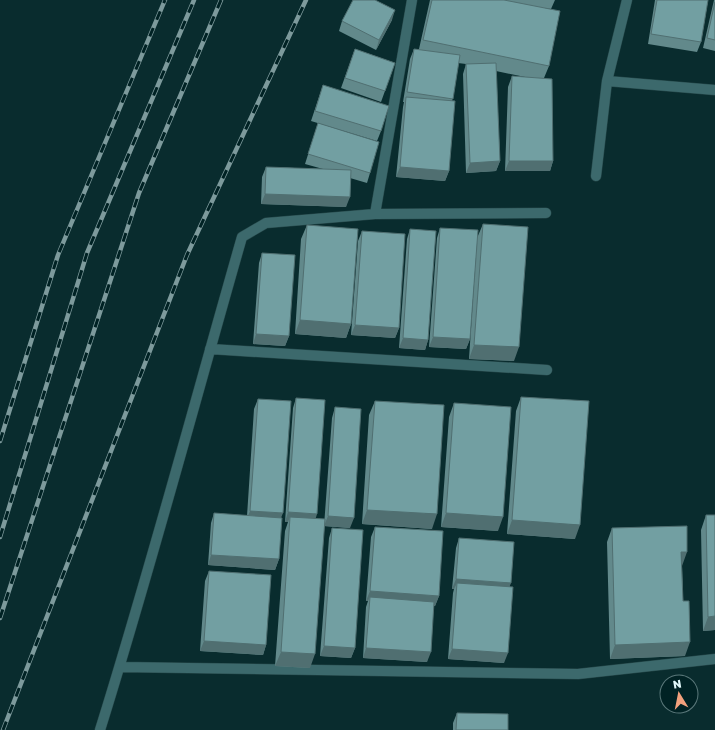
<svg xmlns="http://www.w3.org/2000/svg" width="715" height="730" viewBox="0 0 715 730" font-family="'Golos Text',sans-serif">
  <rect width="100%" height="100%" fill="#092c2e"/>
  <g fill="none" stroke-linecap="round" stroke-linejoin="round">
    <defs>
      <path id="street" d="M607 81 715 90
        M596 176 607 81 627 0
        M375 214 412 0
        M210 349 547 370
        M120 667 578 674 715 659
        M100 730C151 567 195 401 242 237L266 223 375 214 546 213"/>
    </defs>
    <use href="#street" stroke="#27494b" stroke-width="11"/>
    <use href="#street" stroke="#3c696c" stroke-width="10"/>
    <defs>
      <path id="rail" d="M0 441 58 255 165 0
        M0 537 87 253 194 0
        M0 618 139 193 221 0
        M3 730 187 255 306 0"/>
    </defs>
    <use href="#rail" stroke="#7d9a9c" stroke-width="4.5"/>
    <use href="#rail" stroke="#002224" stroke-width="3" stroke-dasharray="9" stroke-linecap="butt"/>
  </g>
  <path fill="#62898b" d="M430 0H555L551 9 542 8 549 66 544 78 553 161 550 171H505L508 87 512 76 530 78 496 71 500 161 496 171 466 173 463 74 466 64 458 63 452 101 449 171 445 181 396 177 403 107 404 102H403L410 59 414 49H419Z
    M655 0H708L701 42 697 52 648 44Z
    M714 0H715V51L703 48Z
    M392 20 376 50 339 31 342 21Z
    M355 49 395 63 381 102 341 88Z
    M323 85 381 131 377 141 311 121Z
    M318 123 370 173 367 183 350 178 346 207 261 204 262 177 266 167 323 169 305 164Z
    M483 224 514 361 469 359 477 238Z
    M307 225 351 324 346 338 295 334 301 239Z
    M440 228 470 339 466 349 429 347 437 238Z
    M410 229 428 340 425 350 399 348 407 239Z
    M362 231 399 328 395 338 351 335 358 241Z
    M262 253 289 336 285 346 253 344 259 263Z
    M521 397 575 539 507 534 516 411Z
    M296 398 315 519 310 668 275 666 285 531 288 522H285L293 408Z
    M258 399 281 518 279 559 275 570 208 565 211 523 214 513 247 516 254 409Z
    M375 401 432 529 362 524 369 415Z
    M454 403 498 531 441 527 449 417Z
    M335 407 350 528 324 526 332 418Z
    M706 515H715V630L703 631 701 530Z
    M375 527 439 596 435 606H434L427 662 363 658 366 607 368 601H366L371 537Z
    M332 528 355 648 351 658 320 656 329 538Z
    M612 528 682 566 685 656 610 659 607 542Z
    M459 538 510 587 504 663 448 659 453 593 454 589H452L456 548Z
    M209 571 266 645 263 655 200 651 205 581Z
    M457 713 508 730H453V723Z"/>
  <path fill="#506f71" d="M395 10 392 20 376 50 379 40Z
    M500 161 496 171 466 173 470 163Z
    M509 161H553L550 171H505Z
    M400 167 449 171 445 181 396 177Z
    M265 194 350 197 346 207 261 204Z
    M300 320 351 324 346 338 295 334Z
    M355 325 399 328 395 338 351 335Z
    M256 334 289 336 285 346 253 344Z
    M433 337 470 339 466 349 429 347Z
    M403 338 428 340 425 350 399 348Z
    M474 345 519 347 514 361 469 359Z
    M367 510 437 514 432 529 362 524Z
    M250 511 283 513 279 523 246 521Z
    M288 512 317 514 314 524 290 517 288 522H285Z
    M446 513 503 517 498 531 441 527Z
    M328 516 354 518 350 528 324 526Z
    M512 520 580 525 575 539 507 534Z
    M681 552H687L682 566Z
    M211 555 279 559 275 570 208 565Z
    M456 579 511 583 507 593 457 583 454 589H452Z
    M370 591 439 596 435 606 370 602V597L368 601H366Z
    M715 616V630L703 631 708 617Z
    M204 641 266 645 263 655 200 651Z
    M690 642 685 656 610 659 615 645Z
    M324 646 355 648 351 658 320 656Z
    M366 648 431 652 427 662 363 658Z
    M452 649 508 653 504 663 448 659Z
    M281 652 315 654 310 668 275 666Z"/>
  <path fill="#729fa2" stroke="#506f71" d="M353 0H375L395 10 379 40 342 21Z
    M432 0H504L560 11 549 66 423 40Z
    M657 0H708L701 42 651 34Z
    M715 2V40L707 38Z
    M355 49 395 63 385 91 345 78Z
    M414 49 460 55 453 99 407 92Z
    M496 63 500 161 470 163 466 64Z
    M512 76 552 79 553 161H509Z
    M323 85 389 106 381 131 315 111Z
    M406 97 455 101 449 171 400 167Z
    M318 123 379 142 370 173 308 154Z
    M266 167 351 170 350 197 265 194Z
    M483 224 528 227 519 347 474 345Z
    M307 225 358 229 351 324 300 320Z
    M440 228 478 230 470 339 433 337Z
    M410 229 436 231 428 340 403 338Z
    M362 231 405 234 399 328 355 325Z
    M262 253 295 255 289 336 256 334Z
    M521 397 589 401 580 525 512 520Z
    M296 398 325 400 317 514 288 512Z
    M258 399 291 401 283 513 250 511Z
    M375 401 444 405 437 514 367 510Z
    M454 403 511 407 503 517 446 513Z
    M335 407 361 409 354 518 328 516Z
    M214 513 282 518 279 559 211 555Z
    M706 515H715V616L708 617Z
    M290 517 325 519 315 654 281 652Z
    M687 526V552H681L683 601H689L690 642 615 645 612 528Z
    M375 527 443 531 439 596 370 591Z
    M332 528 363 530 355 648 324 646Z
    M459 538 514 542 511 583 456 579Z
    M209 571 271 575 266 645 204 641Z
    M457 583 513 587 508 653 452 649Z
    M370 597 434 602 431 652 366 648Z
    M457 713 508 714V730H456Z"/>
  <g transform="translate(679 694) rotate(350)"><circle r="19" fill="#002224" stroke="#5a787a"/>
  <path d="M0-3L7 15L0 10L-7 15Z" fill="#f1a17d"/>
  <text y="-6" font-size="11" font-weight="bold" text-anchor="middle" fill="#e2f9fb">N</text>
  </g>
</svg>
